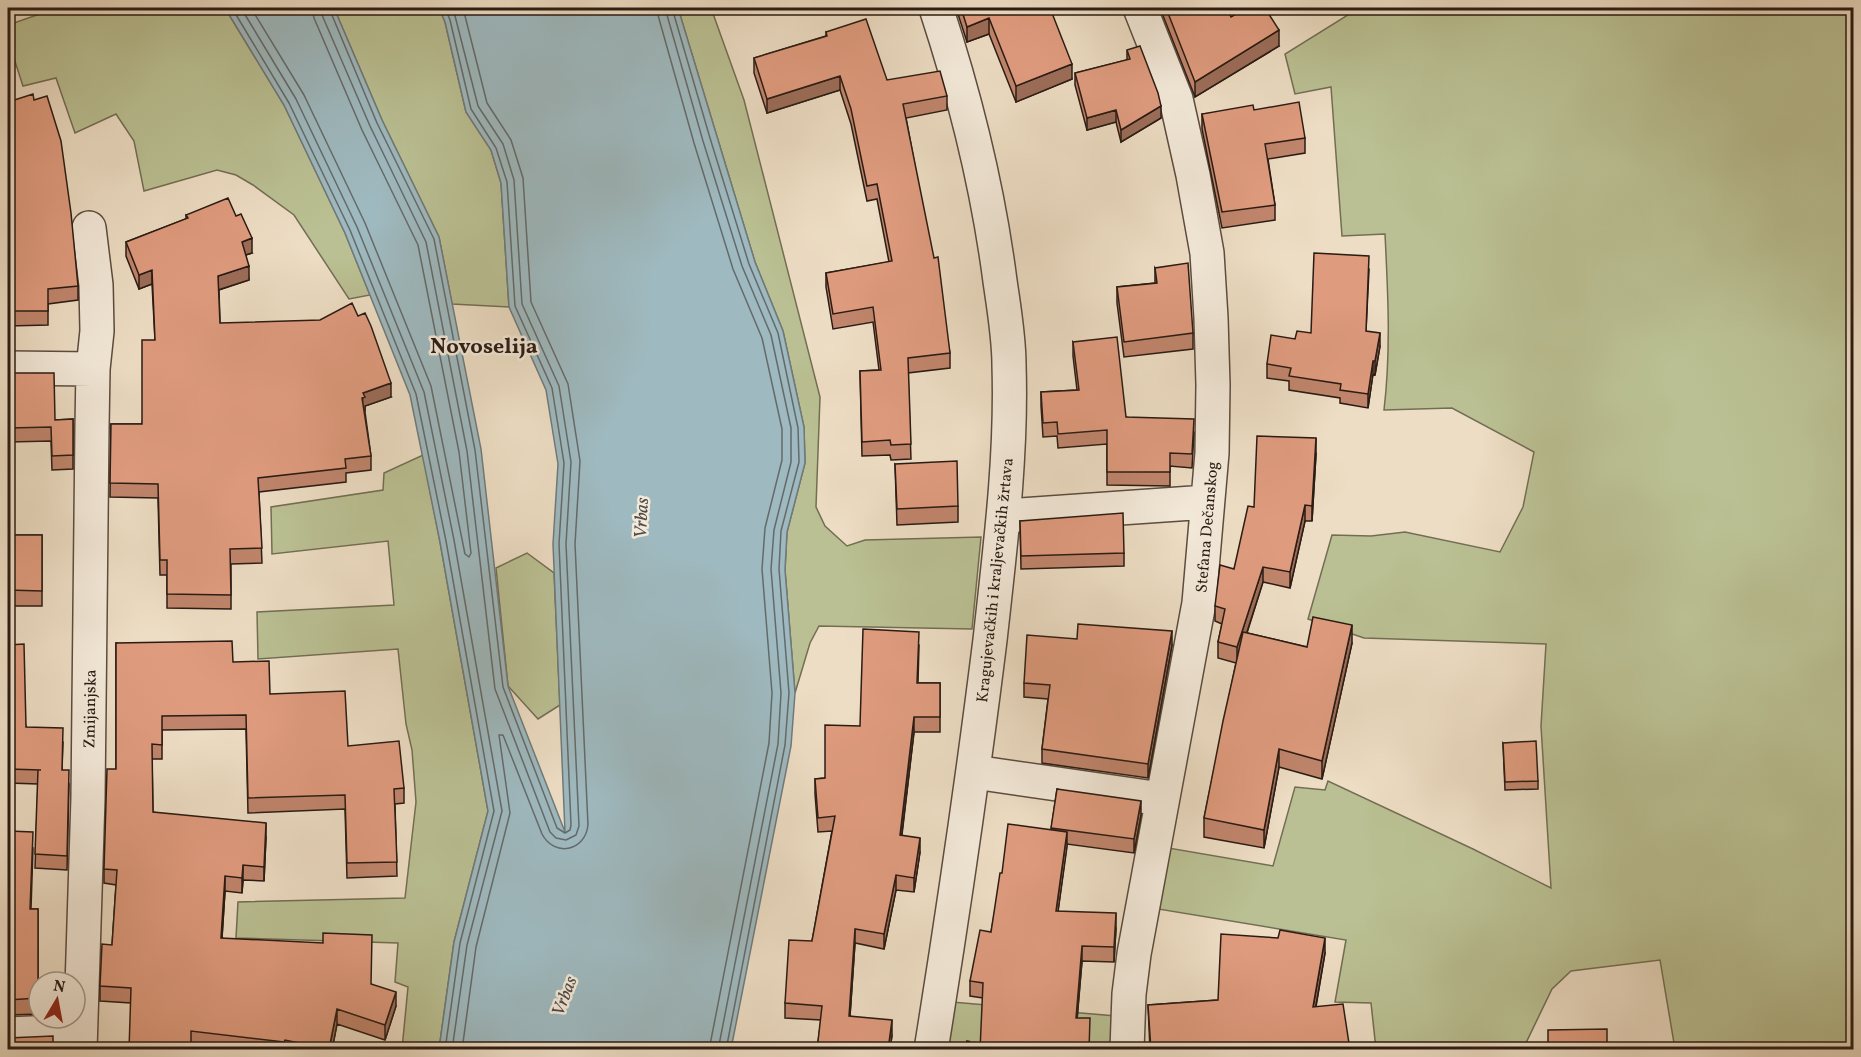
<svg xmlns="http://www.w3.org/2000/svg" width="1861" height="1057" viewBox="0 0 1861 1057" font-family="Vollkorn,serif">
  <rect width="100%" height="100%" fill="#edddc4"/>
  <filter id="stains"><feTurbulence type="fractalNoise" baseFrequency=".00333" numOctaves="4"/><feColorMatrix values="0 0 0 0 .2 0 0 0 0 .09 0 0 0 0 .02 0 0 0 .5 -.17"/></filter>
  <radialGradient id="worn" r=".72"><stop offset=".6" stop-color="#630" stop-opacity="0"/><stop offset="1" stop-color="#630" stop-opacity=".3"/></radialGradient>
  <path fill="#bac093" stroke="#726e54" stroke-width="1.5" d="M57 8H225L284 105 345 233 370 295 349 299 294 215 253 185 236 175 217 170 144 191 134 141 116 114 75 133 56 78 23 86 8 40V25Z
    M334 8H439L445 22 466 112 491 150 501 183 509 307 452 304 439 237 382 120Z
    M678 8H711L744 100 820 397 816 507 825 526 847 546 865 540 981 537 972 629 819 626 810 643 795 693 785 570 787 532 805 463 804 427 783 331 755 262Z
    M1359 8H1853V1049H1675L1660 960 1571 971 1552 989 1523 1049H1376L1371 1003 1335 1002 1346 940 1152 908 1163 847 1273 866 1295 787 1325 790 1328 781 1473 849 1551 888 1541 726 1546 644 1364 638 1308 619 1332 535 1371 536 1405 532 1500 552 1523 507 1534 452 1452 408 1384 410C1391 351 1388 294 1385 234L1342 236 1331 87 1295 94 1285 54Z
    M423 455 440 542 488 811 454 942 439 1049H402L408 987 395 982 398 943 236 938 238 902 405 898 416 802 412 750 406 724 398 649 258 659 257 612 394 605 388 541 272 554 271 507 383 490 384 473Z
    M527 553 554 573 560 705 538 719 508 686 496 568Z
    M952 1002 1116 1016 1115 1049 947 1050Z"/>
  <path fill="#9eb9bf" stroke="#707a7b" stroke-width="1.5" d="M225 8H334L382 120 439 237 481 449 508 686 565 832 553 544 558 464 546 390 509 307 501 183 491 150 466 112 445 22 439 8H678L755 262 783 331 804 427 805 463 787 532 785 570 795 693 791 746 731 1049H439L454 942 488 811 440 542 410 395 345 233 284 105Z"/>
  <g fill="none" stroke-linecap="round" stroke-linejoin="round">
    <path stroke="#646a6a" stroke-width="1.5" d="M232 8 289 103 350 230 416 394 446 541 494 811 460 943 445 1050
      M241 8 296 99 357 227 424 392 454 540 502 811 467 945 452 1050
      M251 8 304 95 365 223 431 386 465 554 469 557 471 553 459 452 418 245 362 130 314 18 312 8
      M321 8 322 15 370 126 426 242 467 451 495 689 550 832 556 838 566 840 576 835 579 826 566 544 571 462 559 386 522 304 514 180 503 144 478 106 453 8
      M329 8 377 123 434 239 475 450 503 687 557 828 565 833 570 830 571 825 559 544 564 463 552 388 515 306 507 182 496 148 471 109 450 20 445 8
      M656 8 694 143 733 269 762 338 782 429V460L765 528 762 569 772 693 769 743 709 1050
      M665 8 703 141 742 266 771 335 791 428V462L774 530 771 569 781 693 778 744 718 1050
      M672 8 710 138 749 264 778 333 798 428 799 462 781 531 779 569 789 693 785 745 726 1050
      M462 1050 476 947 510 813 499 735H503L542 834C554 857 585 852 588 825L575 544 580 461 568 384 531 302 523 178 511 140 487 103 463 8"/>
    <defs>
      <path id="minor" d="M8 368 93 369
        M1004 516 1207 502
        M974 772 1161 799
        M8 1034 79 1031
        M80 1050 88 798 92 427 93 369 97 331 96 285 89 228
        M1127 1050 1129 994 1134 954 1199 603 1212 453 1213 385 1211 318 1207 253 1193 175 1176 99 1140 8"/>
      <path id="tertiary" d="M931 1050C953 913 973 777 990 640 1000 549 1012 456 1009 365 1009 337 1004 309 1000 281 988 188 965 96 936 8"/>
    </defs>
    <use href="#minor" stroke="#5b4c40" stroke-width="36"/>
    <use href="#tertiary" stroke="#5b4c40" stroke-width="36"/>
    <path stroke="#2a1b14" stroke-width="4" stroke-dasharray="4.5 3" stroke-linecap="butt" d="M966 1042 981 1045"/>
    <use href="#minor" stroke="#f3e9d9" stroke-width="33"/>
    <use href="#tertiary" stroke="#f3e9d9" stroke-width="33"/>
  </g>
  <path fill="#c0856c" stroke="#2a1b14" stroke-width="1.5" d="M956 8H1050L1072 79 1016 102 989 34 967 42Z
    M1160 8H1227L1231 17 1279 46 1195 97Z
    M826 32 887 80 947 96V110L906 118 950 353V368L908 373 911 459 891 460 890 455 862 456 860 371 879 370 873 322 833 329 826 287V273L889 262 877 199 867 201 851 124 840 90 767 113 754 73V58L826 36Z
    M1127 50 1161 118 1121 142 1116 122 1087 130 1075 85V73L1127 60Z
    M8 102 78 286V300L48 304V325L8 326Z
    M1254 110 1305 138V153L1268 159 1275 205V220L1222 228 1202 129V114Z
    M186 215 252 253 246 255 249 280 219 290 220 323 391 397 365 406V412L371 456V470L346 473V482L259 492 262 563 231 564V609L167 608V575H160L158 498 110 497 111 424H142L155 340 152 284 139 289 126 256V242L186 219Z
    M1155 268 1193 333V349L1124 357 1117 303V287L1155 283Z
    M1369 270 1366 331 1380 346 1375 375 1373 374 1368 408 1340 403V398L1289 390V381L1267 378V364L1295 339 1311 333Z
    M1073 342 1126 417 1194 432 1192 468 1170 466V486L1107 485V444L1058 448 1057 436 1043 437 1041 406V392L1077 390 1073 356Z
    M8 373 55 420 73 419V469L52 470 51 441 9 442V439H8Z
    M1316 454 1312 521H1305L1290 588 1263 582 1247 633 1307 647 1352 643 1322 779 1279 767 1264 848 1204 837V818L1236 663 1218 658V642L1222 624 1215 621V606L1234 569 1254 507Z
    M895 464 958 506V522L897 525Z
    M1020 521 1124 553V566L1021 569Z
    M8 535H42V606H8Z
    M116 643 233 662 270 694 348 746 404 788V803L395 804 397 876 347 878 345 809 248 813 246 729 162 730V759H152L153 812 266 837 264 881 243 880 242 893 225 891 222 938 371 984 396 1006 385 1040 337 1024 332 1050H224L191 1045 131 1003 100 1001V986L112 945 116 885 104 883V869L116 769Z
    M8 645 26 727 63 742 62 770 69 784 67 870 35 868 38 784 8 783Z
    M1172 645 1148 778 1042 763V749L1048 699 1024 697V683Z
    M919 646 918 683H940V732H914L902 835 920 852 914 892 896 890 884 949 855 943 850 1016 892 1035 890 1050H817L821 1020 785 1018V1003L812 941 832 831 818 832 815 794V779L825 778 860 726Z
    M1503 743 1538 781V789L1505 790Z
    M1057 789 1141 815 1134 853 1067 844 1058 911 1116 928 1114 962 1082 961 1077 1018 1090 1050 983 998 970 996V981L991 932 1002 873 1051 830Z
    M8 831 33 848 31 909H38V1014L8 1015Z
    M1325 953 1316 1007 1350 1050H1150L1148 1005 1218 1000Z"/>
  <path fill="#9c6c58" stroke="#2a1b14" stroke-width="1.5" d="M989 18V34L967 42V27Z
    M1279 30V46L1195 97V82Z
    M1072 64V79L1016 102V86Z
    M840 76V90L767 113V99Z
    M1161 106V118L1121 142V130Z
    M1116 110V122L1087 130V118Z
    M252 238V253L242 256V242Z
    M249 266V280L218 290V276Z
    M152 270V284L139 289V275Z
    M1380 333V346L1375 375V361Z
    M1373 361V374L1368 408V394Z
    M391 383V397L365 406V411L362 412 363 393Z
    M1316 438V454L1312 521V506Z
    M1305 505V521L1290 588V572Z
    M1263 567V582L1237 663V647Z
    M1352 625V643L1322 779V761Z
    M1172 631V645L1148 778V764Z
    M914 717V732L900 849V835Z
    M1279 749V767L1264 848V830Z
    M1141 801V815L1134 853V839Z
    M266 823V837L264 881V867Z
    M1067 832V847L1056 926V911Z
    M920 838V852L914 892V878Z
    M243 865V880L242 893V878Z
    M896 875V890L884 949V934Z
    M225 876V891L221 953V938Z
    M1116 913V928L1114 962V947Z
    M855 929V943L849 1030V1016Z
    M1325 938V953L1313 1022V1007Z
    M1082 946V961L1076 1033V1018Z
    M396 992V1006L385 1040V1025Z
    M337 1009V1024L332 1050H329Z
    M892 1020V1035L890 1050H888Z"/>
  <path fill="#df9b7e" stroke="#2a1b14" stroke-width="1.5" d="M961 8H1050L1072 64 1016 86 989 18 967 27Z
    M1166 8H1227L1231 17 1247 8H1265L1279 30 1195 82Z
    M866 19 887 80 940 71 947 96 903 104 934 258 938 257 950 353 908 358 911 444 891 445 890 440 862 442 860 371 881 370 873 307 833 314 826 273 892 261 877 184 867 186 851 109 840 76 767 99 754 58 827 36 826 32Z
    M1140 46 1158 93 1161 106 1121 130 1116 110 1087 118 1075 73 1130 59 1127 50Z
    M33 94 34 100 47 96 61 141 71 213 78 286 48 289V311H8V102Z
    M1299 102 1305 138 1265 144 1275 205 1222 212 1202 114 1253 105 1254 110Z
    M228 198 236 216 241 214 252 238 242 242 249 266 218 276 220 323 320 320 352 303 358 316 365 313 371 326 391 383 363 393 365 397 362 398 371 456 345 459 346 468 258 478 262 548 230 549 231 595 167 594V560H160L158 484 110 483 111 424H142V340H155L152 270 139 275 126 242 188 218 186 215Z
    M1314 253 1369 256 1366 331 1380 333 1375 361H1373L1368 394 1340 390 1341 384 1289 376 1291 368 1267 364 1271 335 1295 339 1297 331 1311 333Z
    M1188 263 1193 333 1124 342 1117 287 1157 283 1155 268Z
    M1117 337 1126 417 1194 419 1192 454 1170 453V472H1107V430L1058 434 1057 422 1043 423 1041 392 1079 390 1073 342Z
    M8 373H54L55 420 73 419V455L52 456 51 427 9 428V425H8Z
    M1257 436 1316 438 1312 506 1305 505 1290 572 1263 567 1237 647 1218 642 1225 609 1215 606 1220 565 1234 569 1248 506 1254 507Z
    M957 461 958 506 897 509 895 464Z
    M1123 513 1124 553 1021 556 1020 521Z
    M8 535H42V591L8 590Z
    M1313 617 1352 625 1322 761 1279 749 1264 830 1204 818 1223 721 1243 632 1307 647Z
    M1078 624 1172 631 1148 764 1042 749 1050 685 1024 683 1027 635 1077 639Z
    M863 629 919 632 917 683H940V717H914L900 835 920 838 914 878 896 875 884 934 855 929 849 1016 892 1020 888 1050H817L822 1006 785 1003 789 940 812 941 835 816 818 818 815 779 825 778V725L860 726Z
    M232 641 233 662 269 661 270 694 345 691 348 746 399 741 404 788 394 789 397 862 347 863 345 795 248 798 246 715 162 716V745L152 744 153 812 266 823 264 867 243 865 242 878 225 876 221 938 323 943V933L372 935 371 984 396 992 385 1025 337 1009 329 1049 285 1040 284 1042 191 1031V1050H129L131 988 100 986 102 944 112 945 117 870 104 869 107 769H116V643Z
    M24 644 26 727 63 728 62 770H69L67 856 35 854 38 770H41L8 769V645Z
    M1536 741 1538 781 1505 782 1503 743Z
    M1057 789 1141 801 1134 839 1051 828Z
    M1008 824 1067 832 1056 911 1116 913 1114 947 1082 946 1076 1018H1090L1089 1050H980L983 983 970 981 980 930 991 932 1000 873H1002Z
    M8 831 33 832 30 909H38V998L8 1000Z
    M1280 930 1325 938 1313 1007 1343 1004 1350 1050H1151L1148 1005 1218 1000 1221 934 1278 938Z
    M1607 1029V1050H1548V1030Z
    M53 1036V1050H8V1038Z"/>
  <g text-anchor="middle" stroke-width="5" stroke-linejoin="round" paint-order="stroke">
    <g font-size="16" fill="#2a1b14" stroke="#f3e9d9">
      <text transform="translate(1206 527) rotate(-85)" y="6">Stefana Dečanskog</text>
      <text transform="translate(994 580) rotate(-84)" y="6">Kragujevačkih i kraljevačkih žrtava</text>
      <text transform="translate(89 709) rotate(-89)" y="6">Zmijanjska</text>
    </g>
    <g font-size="18" font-style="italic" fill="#4d4a47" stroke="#f3e9d9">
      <text transform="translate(641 518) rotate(-87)" y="6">Vrbas</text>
      <text transform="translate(564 996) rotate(-69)" y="6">Vrbas</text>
    </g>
    <g font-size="22" font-weight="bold" fill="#2a1b14" stroke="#f3e9d9">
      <text x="484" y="353">Novoselija</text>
    </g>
  </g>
  <rect width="1861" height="1057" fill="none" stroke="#edddc4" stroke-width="30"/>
  <rect x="9" y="9" width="1843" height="1039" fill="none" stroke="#2a1b14" stroke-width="3"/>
  <rect x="15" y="15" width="1831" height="1027" fill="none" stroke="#2a1b14" stroke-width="1.5"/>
  <g transform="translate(57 1000) rotate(10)"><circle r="28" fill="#f3e9d9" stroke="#a3978a" stroke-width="1.5"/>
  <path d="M0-4.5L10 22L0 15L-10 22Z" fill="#8f2418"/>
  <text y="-9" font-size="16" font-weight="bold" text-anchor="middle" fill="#2a1b14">N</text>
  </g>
  <rect width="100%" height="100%" filter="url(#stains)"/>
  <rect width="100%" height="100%" fill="url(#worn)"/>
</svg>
